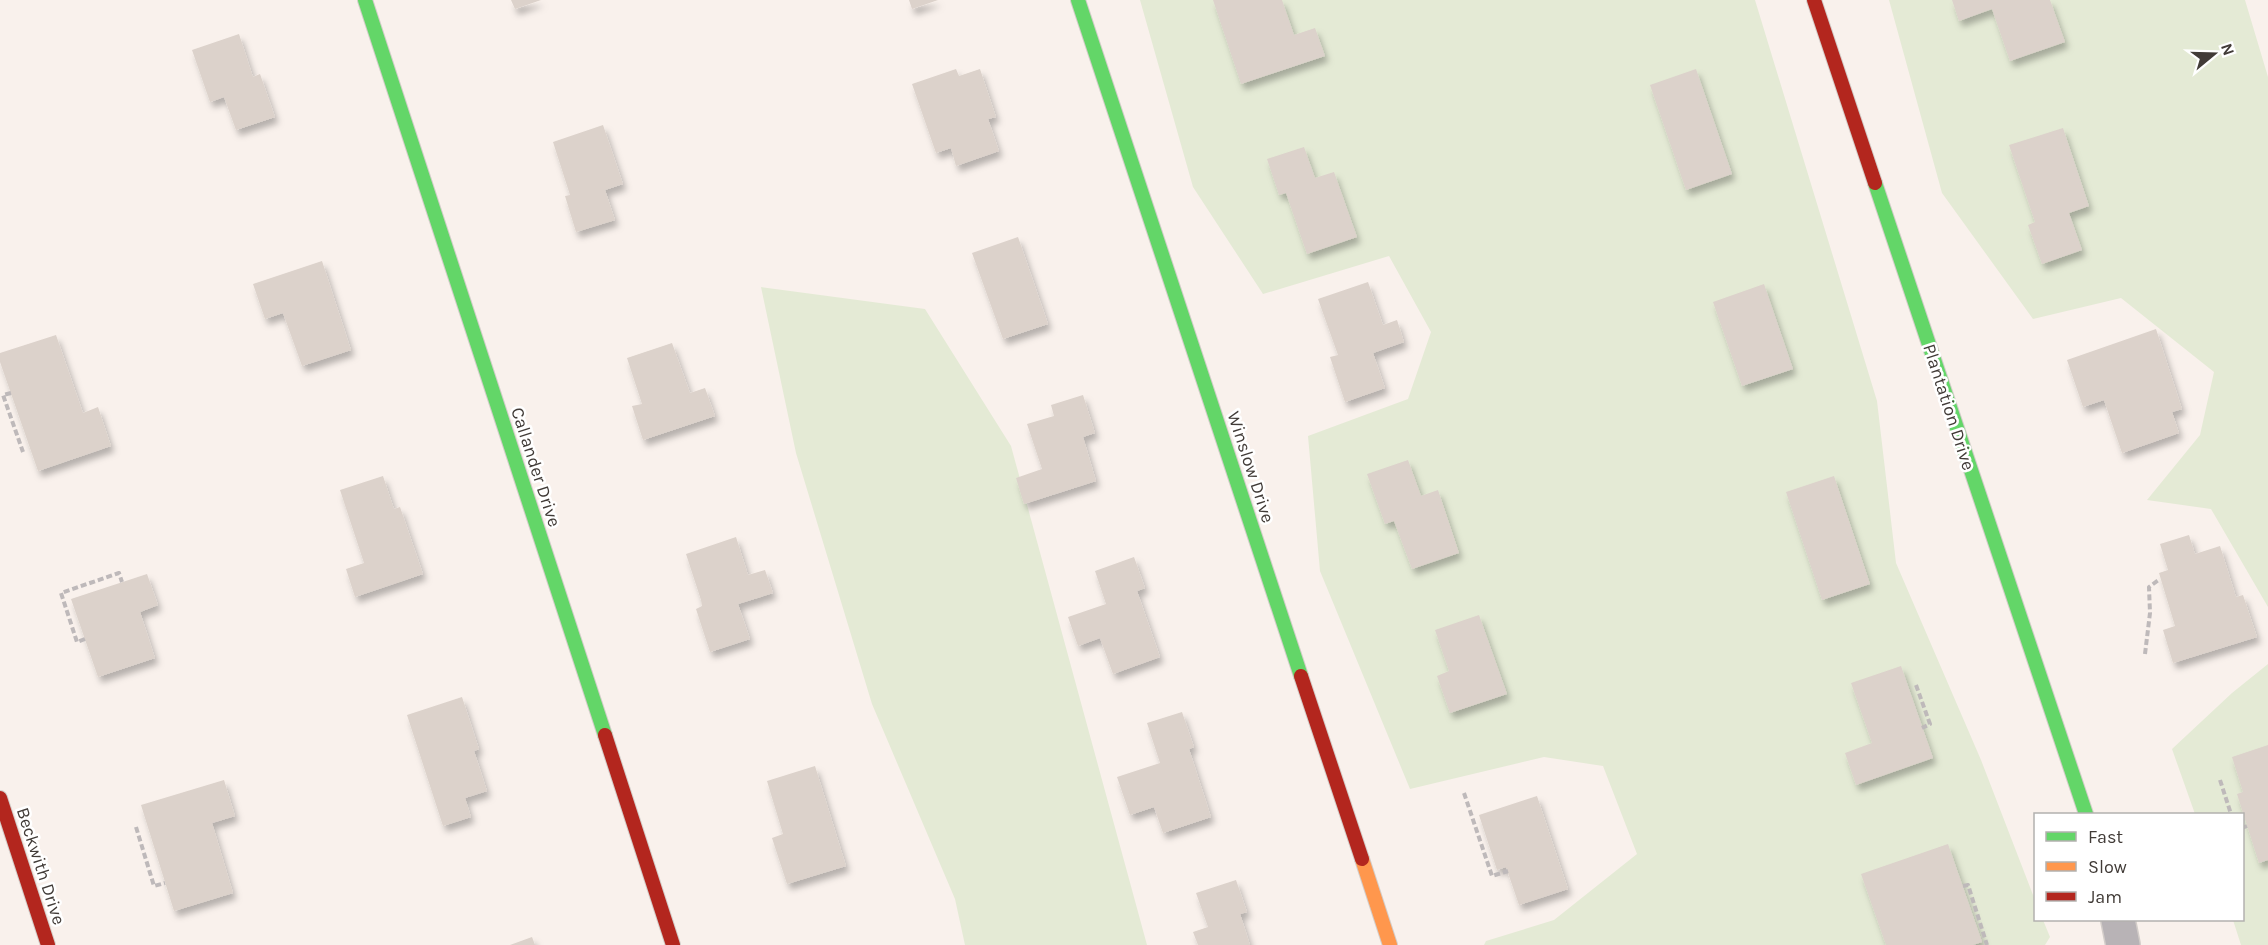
<svg xmlns="http://www.w3.org/2000/svg" width="2268" height="945" viewBox="0 0 2268 945" font-family="Karla,sans-serif">
  <defs>
    <filter id="shadow"><feDropShadow dx="3.5" dy="6" stdDeviation="3" flood-color="#0004"/></filter>
  </defs>
  <rect width="100%" height="100%" fill="#f9f1ec"/>
  <path fill="#e4ead5" d="M1140 0H1755L1877 401 1896 563 1981 760 2035 900 2036 920H2043L2050 937 2045 945H1484L1486 941 1554 920 1637 854 1603 766 1544 757 1410 789 1320 571 1308 436 1408 399 1431 332 1389 256 1263 294 1193 187Z
    M1889 0H2245L2268 77V607L2211 509 2147 500 2200 435 2214 372 2121 298 2033 319 1942 193Z
    M761 287 925 309 1011 446 1147 945H965L955 899 872 704 796 453Z
    M2268 664V945H2241L2233 920H2242V814H2195L2172 749 2232 693Z"/>
  <path fill="#dcd2cb" filter="url(#shadow)" d="M511 0H541L515 9Z
    M909 0H938L912 9Z
    M1213 0H1282L1294 35 1315 28 1325 56 1241 84Z
    M1952 0H2050L2065 42 2010 61 1992 9 1959 21Z
    M239 34 253 77 260 74 275 117 236 130 224 97 210 102 192 50Z
    M956 69 959 76 980 69 996 117 988 119 999 151 956 166 951 148 936 153 912 84Z
    M1696 69 1732 174 1686 190 1650 85Z
    M603 125 623 184 605 190 615 220 576 232 565 196 570 195 553 142Z
    M2063 128 2089 206 2069 213 2082 250 2042 264 2028 225 2035 222 2009 145Z
    M1304 147 1315 178 1334 172 1357 237 1307 254 1286 193 1279 195 1267 159Z
    M1018 237 1048 324 1003 339 972 253Z
    M322 261 351 350 302 366 283 313 265 319 253 284Z
    M1368 282 1383 325 1397 320 1404 342 1373 353 1385 388 1345 402 1330 357 1338 355 1318 299Z
    M1764 284 1793 369 1742 386 1713 302Z
    M2156 329 2182 409 2172 412 2179 433 2122 453 2104 400 2083 407 2067 360Z
    M56 335 83 413 98 407 111 446 38 471 0 362V353Z
    M672 343 690 393 705 388 715 416 643 440 632 406 642 404 627 358Z
    M1083 395 1095 433 1083 437 1096 481 1024 504 1016 478 1042 469 1027 424 1054 416 1051 405Z
    M1408 460 1421 496 1438 490 1459 553 1412 569 1394 521 1385 524 1367 474Z
    M383 476 394 509 400 507 423 574 355 597 346 569 364 563 340 490Z
    M1834 476 1870 584 1822 600 1786 492Z
    M2189 535 2195 554 2220 546 2236 597 2243 595 2257 637 2173 663 2163 630 2175 626 2159 573 2168 570 2160 544Z
    M736 537 748 575 765 570 773 593 738 604 750 639 710 652 696 609 702 606 701 600 686 554Z
    M1134 557 1145 588 1137 591 1160 657 1113 674 1100 638 1078 646 1068 617 1106 604 1095 571Z
    M147 574 158 605 140 612 155 658 98 677 71 599Z
    M1479 615 1507 694 1450 713 1437 676 1449 671 1435 630Z
    M1901 666 1933 758 1856 785 1845 753 1872 743 1851 683Z
    M462 697 479 749 474 751 487 791 465 798 471 817 443 826 407 715Z
    M1182 712 1194 747 1189 749 1211 817 1163 833 1154 807 1130 815 1117 777 1160 763 1147 723Z
    M2268 745V860L2259 863 2237 794 2243 792 2232 757Z
    M815 766 846 866 787 884 772 838 783 834 767 781Z
    M224 780 235 816 212 823 233 893 174 911 141 805Z
    M1537 796 1568 889 1519 905 1506 867 1497 870 1479 815Z
    M1948 844 1982 942 1973 945H1886L1861 874Z
    M1236 880 1247 912 1240 914 1250 945H1198L1193 932 1208 927 1196 893Z
    M532 937 535 945H510Z"/>
  <g fill="none" stroke-linecap="round" stroke-linejoin="round">
    <defs>
      <path id="street" d="M2118 920 2123 945"/>
      <path id="fast" d="M365 0 605 735
        M1078 0 1301 676
        M1875 183 2086 814"/>
      <path id="slow" d="M1362 859 1390 945"/>
      <path id="jam" d="M1814 0 1875 183
        M1301 676 1362 859
        M605 735 673 945
        M0 798 48 945"/>
    </defs>
    <use href="#street" stroke="#d3cdc9" stroke-width="36"/>
    <use href="#fast" stroke="#d3cdc9" stroke-width="16"/>
    <use href="#slow" stroke="#d3cdc9" stroke-width="16"/>
    <use href="#jam" stroke="#d3cdc9" stroke-width="16"/>
    <path stroke="#beb9ba" stroke-width="4" stroke-dasharray="6 3" stroke-linecap="butt" d="M11 393 3 395 23 452
      M85 639 77 642 61 593 119 573 122 582
      M2145 654 2150 613 2149 587 2160 579
      M1916 685 1930 724 1922 728
      M2220 780 2231 814
      M1464 793 1492 876 1508 871
      M136 827 154 886 165 883
      M2242 828 2247 826
      M1963 886 1968 885 1987 945"/>
    <use href="#street" stroke="#b8b3b6" stroke-width="33"/>
    <use href="#fast" stroke="#63d668" stroke-width="14"/>
    <use href="#slow" stroke="#ff974d" stroke-width="14"/>
    <use href="#jam" stroke="#b3261e" stroke-width="14"/>
  </g>
  <g text-anchor="middle" stroke-width="5" stroke-linejoin="round" paint-order="stroke">
    <g font-size="18" fill="#413b37" stroke="#fff">
      <text transform="translate(1949 407) rotate(72)" y="6">Plantation Drive</text>
      <text transform="translate(536 467) rotate(72)" y="6">Callander Drive</text>
      <text transform="translate(1251 467) rotate(72)" y="6">Winslow Drive</text>
      <text transform="translate(41 866) rotate(72)" y="6">Beckwith Drive</text>
    </g>
  </g>
  <rect x="2034" y="813" width="210" height="108" fill="#ffffff" stroke="#b3b1af" stroke-width="1.5"/>
  <rect x="2046" y="832" width="30" height="9" fill="#63d668" stroke="#b3b1af" stroke-width="1.5"/>
  <text x="2088" y="843" font-size="18" fill="#413b37">Fast</text>
  <rect x="2046" y="862" width="30" height="9" fill="#ff974d" stroke="#b3b1af" stroke-width="1.5"/>
  <text x="2088" y="873" font-size="18" fill="#413b37">Slow</text>
  <rect x="2046" y="892" width="30" height="9" fill="#b3261e" stroke="#b3b1af" stroke-width="1.5"/>
  <text x="2088" y="903" font-size="18" fill="#413b37">Jam</text>
  <g transform="translate(2214 54) rotate(71)" stroke="#ffffff" stroke-width="4.5" paint-order="stroke">
  <path d="M0-4.5L10 22L0 15L-10 22Z" fill="#413b37"/>
  <text y="-9" font-size="16" font-weight="bold" text-anchor="middle" fill="#413b37">N</text>
  </g>
</svg>
